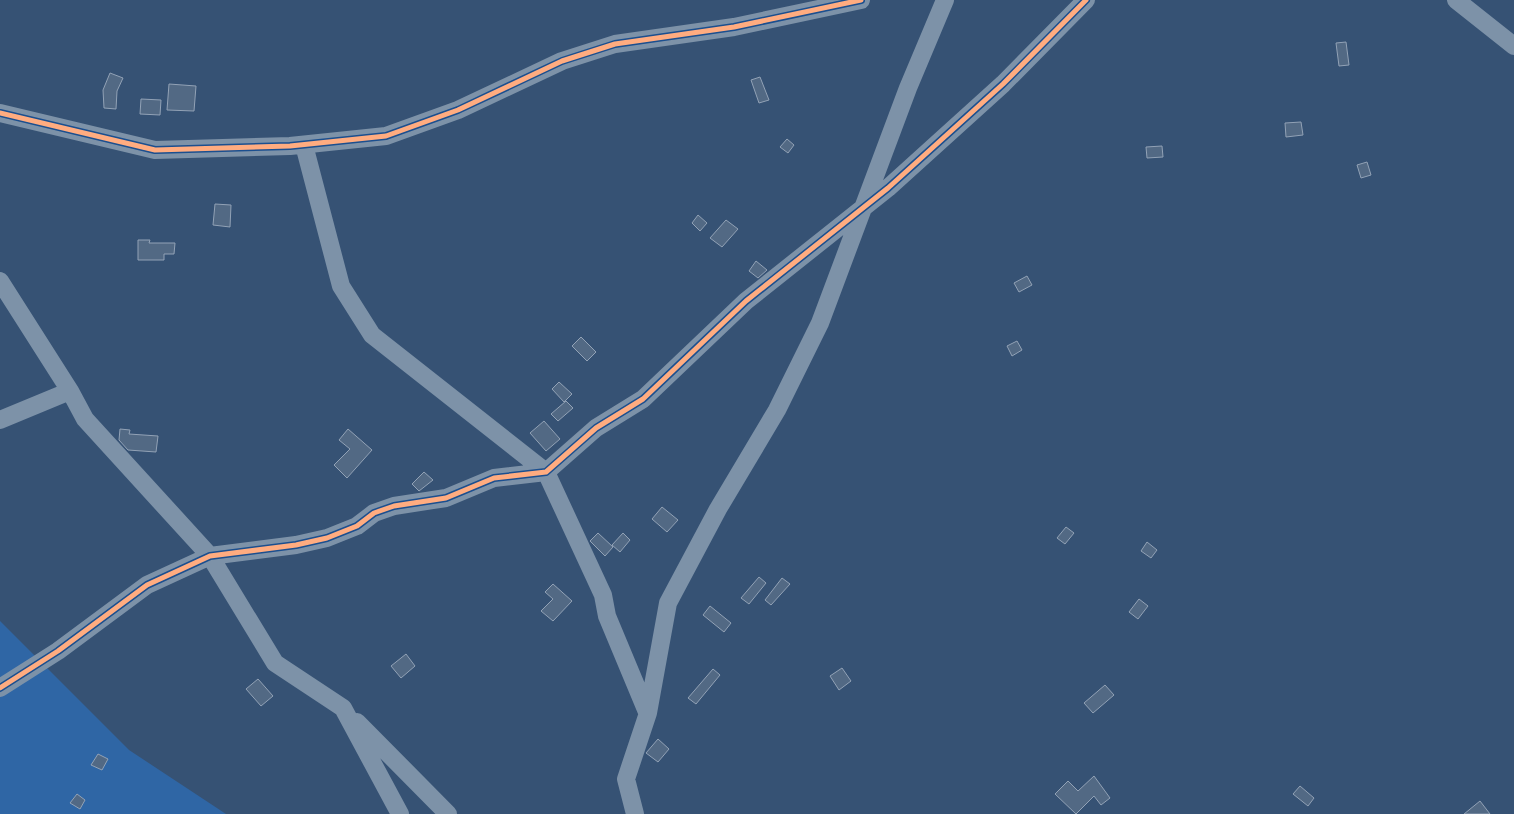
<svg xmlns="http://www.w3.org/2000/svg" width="1514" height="814" viewBox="0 0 1514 814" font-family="Manrope,sans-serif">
  <rect width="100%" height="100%" fill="#365274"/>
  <path fill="#2f66a5" d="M0 621 129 750 226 814H0Z"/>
  <path fill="#526984" stroke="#92a2b6" d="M1346 42 1349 65 1339 66 1336 43Z
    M110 73 123 78 117 91 116 109 104 108 103 90Z
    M760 77 769 100 759 103 751 80Z
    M169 84 196 86 194 111 167 110Z
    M141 99 161 100 160 115 140 114Z
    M1301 122 1303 135 1286 137 1285 123Z
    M787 139 794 145 788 153 780 147Z
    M1162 146 1163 157 1147 158 1146 147Z
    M1367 162 1371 175 1361 178 1357 165Z
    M215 204 231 205 230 227 213 225Z
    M698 215 707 223 700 231 692 223Z
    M726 220 738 229 722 247 710 238Z
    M138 240H150L149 243H175L174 254H164V260H138Z
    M756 261 767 270 758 278 749 271Z
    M1027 276 1032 285 1019 292 1014 283Z
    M581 337 596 352 587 361 572 346Z
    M1017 341 1022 350 1012 356 1007 346Z
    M559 382 572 394 564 402 552 389Z
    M566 401 573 408 558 421 551 414Z
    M544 421 560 439 546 451 530 433Z
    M120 429 130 430 129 434 158 436 156 452 128 450 119 440Z
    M348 429 372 450 347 478 334 465 350 449 339 440Z
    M424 472 433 480 419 491 412 484Z
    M662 507 678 520 667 532 652 519Z
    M1066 527 1074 533 1065 544 1057 538Z
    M598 533 613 547 605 556 590 541Z
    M623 533 630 540 620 552 612 545Z
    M1147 542 1157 550 1151 558 1141 551Z
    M759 577 766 583 749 604 741 598Z
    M782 578 790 584 771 605 765 600Z
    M553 584 572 601 553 621 541 611 553 599 545 592Z
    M1139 599 1148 606 1138 619 1129 612Z
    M710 606 731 623 724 632 703 615Z
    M406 654 415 666 401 678 391 666Z
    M842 668 851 681 839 690 830 676Z
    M713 669 720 675 696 704 688 698Z
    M258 679 273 696 261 706 246 689Z
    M1105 685 1114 695 1093 713 1084 703Z
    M658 739 669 749 658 762 646 753Z
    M98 754 108 759 102 770 91 765Z
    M1094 776 1110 798 1101 805 1094 796 1076 814 1055 794 1068 781 1078 791Z
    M1300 786 1314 798 1308 806 1293 794Z
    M77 794 85 800 80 809 70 803Z
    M1480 801 1490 814H1464Z"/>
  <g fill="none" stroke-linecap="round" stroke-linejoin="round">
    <path stroke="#7d92a8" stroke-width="18" d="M1456 0 1514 46
      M0 113 155 150 290 146 386 136 458 110 562 61 615 44 734 27 861 0
      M304 145 341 286 372 335 546 472 603 595 607 616 647 712
      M0 281 70 391 85 419 210 556 275 663 343 708 400 814
      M0 420 70 391
      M0 688 58 651 147 585 210 556 296 545 327 538 357 526 374 513 394 506 446 498 494 478 546 472 596 428 643 399 746 301 888 188 1003 84 1086 0
      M357 722 448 814
      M635 814 626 779 648 713 668 603 718 509 777 410 820 323 908 88 945 0"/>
    <defs>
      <path id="cycleway" d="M0 113 155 150 290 146 386 136 458 110 562 61 615 44 734 27 861 0
        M0 688 58 651 147 585 210 556 296 545 327 538 357 526 374 513 394 506 446 498 494 478 546 472 596 428 643 399 746 301 888 188 1003 84 1086 0"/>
    </defs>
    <use href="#cycleway" stroke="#1b4f8f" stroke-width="8"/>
    <use href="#cycleway" stroke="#ffac80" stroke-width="5"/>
  </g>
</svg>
